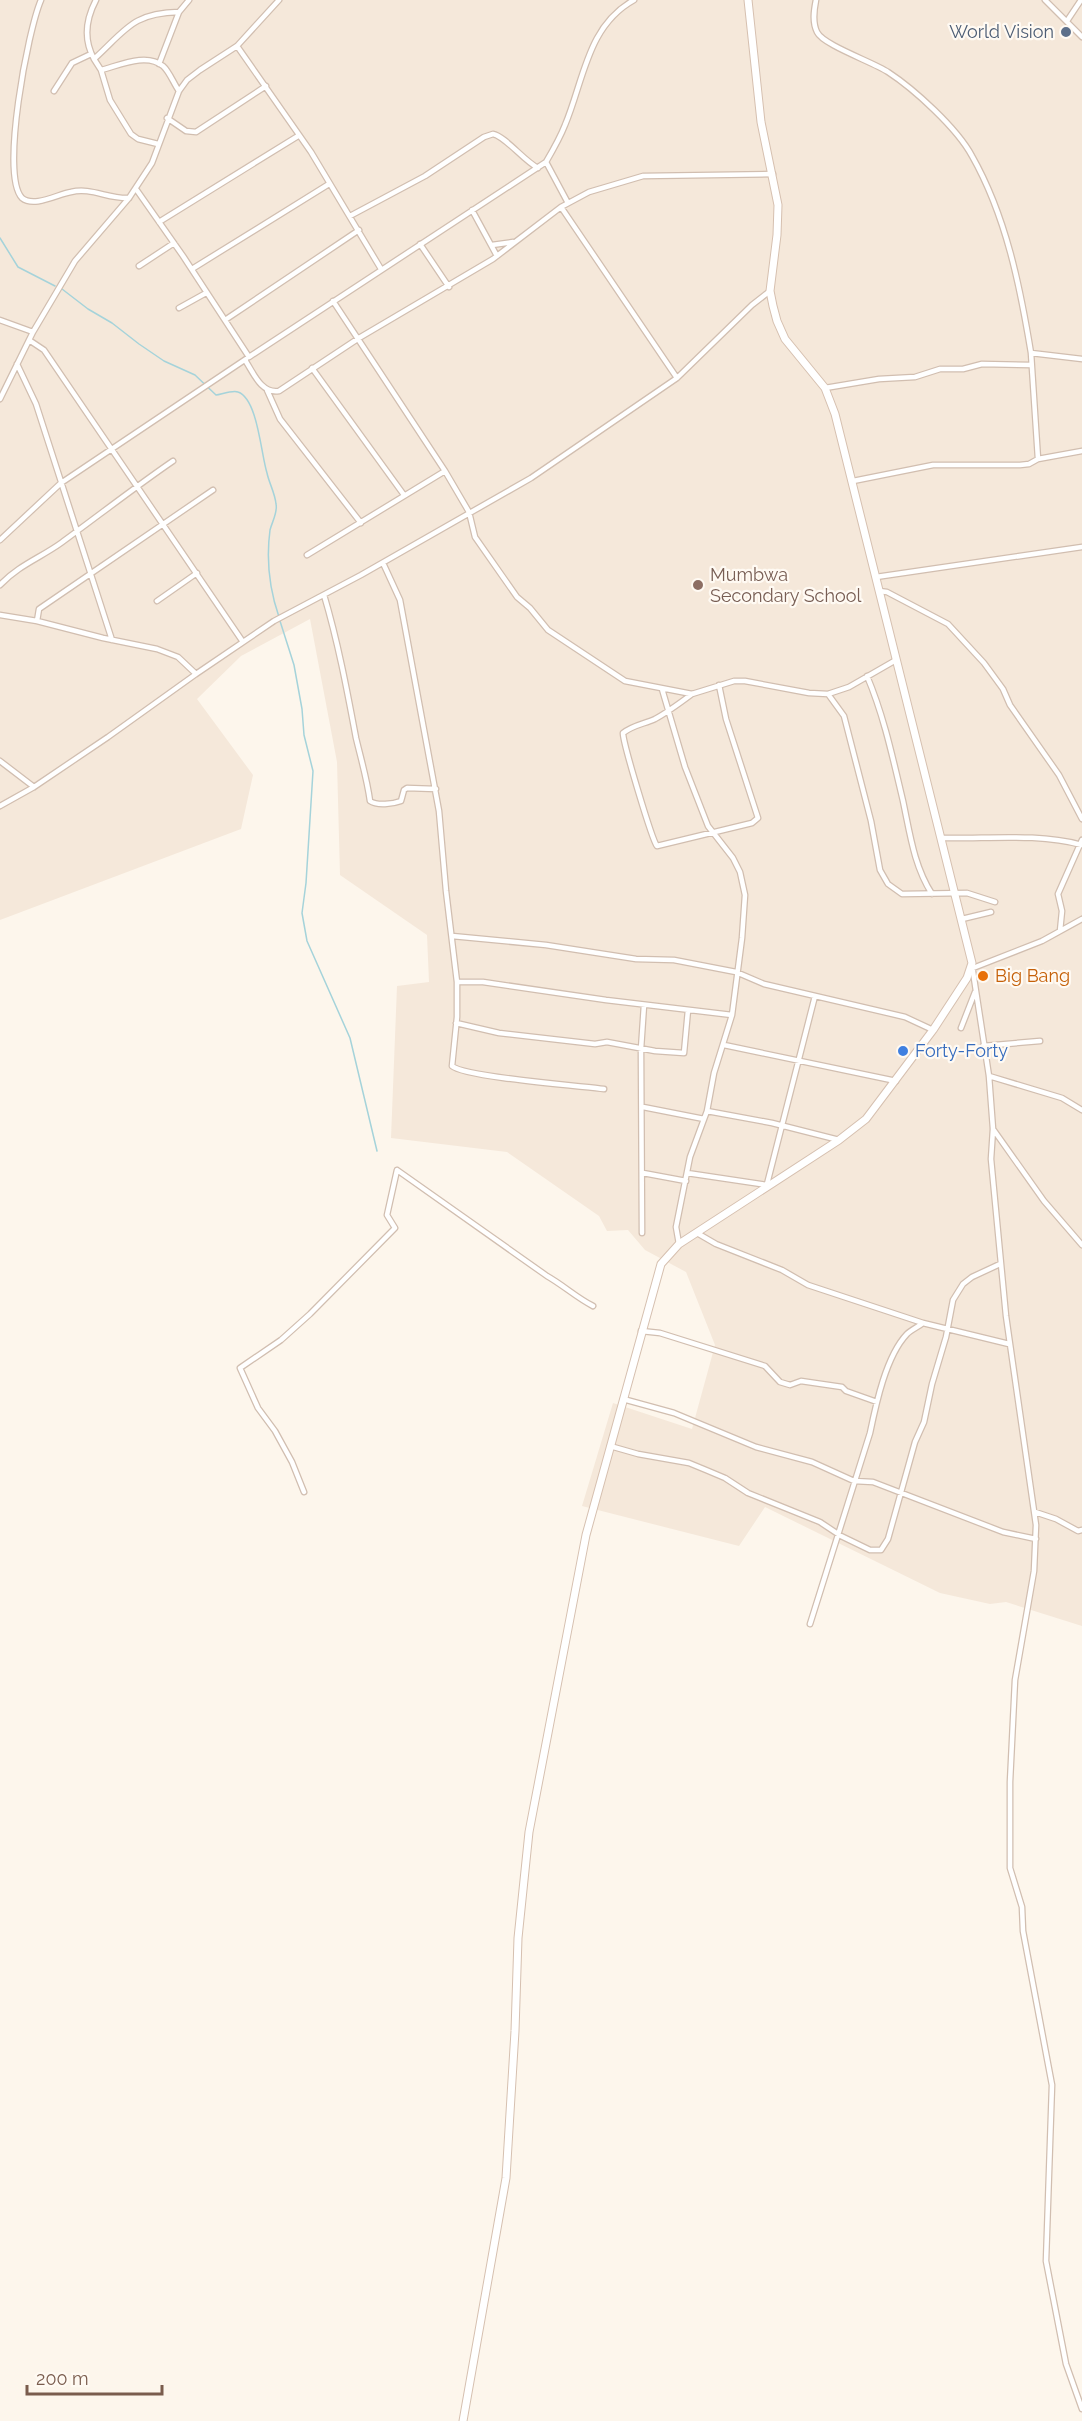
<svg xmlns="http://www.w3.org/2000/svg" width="1082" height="2421" viewBox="0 0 1082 2421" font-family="Raleway,sans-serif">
  <rect width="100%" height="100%" fill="#fdf6ec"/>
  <path fill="#f5e8da" d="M0 0H1082V1626L1006 1602 990 1604 940 1593 765 1507 739 1546 582 1506 613 1403 692 1429 715 1345 686 1272 645 1250 628 1230 607 1231 599 1216 507 1152 391 1138 397 986 429 982 427 935 340 875 337 762 310 619 241 656 197 699 253 775 241 829 0 920Z"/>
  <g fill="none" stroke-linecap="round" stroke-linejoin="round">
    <path stroke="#a5d3da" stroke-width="1.5" d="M0 238 18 267 55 286
      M62 289 88 309 112 323 139 344 164 361 195 375 216 395C222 394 233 390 238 392 258 399 261 455 267 473 269 483 275 493 276 504 278 512 272 522 270 530 266 560 269 588 279 617
      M280 621 294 665 302 709 304 735 313 771 306 883 302 913 307 941 350 1038 377 1151"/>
    <defs>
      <path id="street" d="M41 0C28 30 0 175 22 198 34 208 58 194 71 192 91 187 108 199 129 198
        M816 0C814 10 812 22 817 32 823 45 873 62 888 72 914 89 957 128 972 156 1006 216 1020 286 1031 353L1082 359
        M1045 0 1082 37
        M1067 21 1081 0
        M237 46 311 152 381 269
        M94 59C83 39 86 19 96 0
        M159 64 179 12
        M101 70C118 66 146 52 163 66 169 71 174 84 179 91
        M54 91 72 63 91 54
        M167 118 186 131 196 132 266 86
        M158 144 138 139 131 134 110 100 101 70 94 59C126 30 132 13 179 12L189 0
        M546 162 568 203
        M136 189 183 256 249 357 546 162C553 150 560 138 565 125 584 80 587 26 634 0
        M561 207 677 378
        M472 210 497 256
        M350 216 425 176 484 137 493 134C505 136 524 161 538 168
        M159 222 298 136
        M420 244 449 287
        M492 245 513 242
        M139 266 174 243
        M192 269 329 184
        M333 301 445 471 469 512 475 537 517 597 530 608 548 630 625 681 692 694 734 681H745L809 693 828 694 849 687 896 660
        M179 308 206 293
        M0 320 33 332
        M225 320 359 230
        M29 340 44 350 243 642
        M245 360C253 372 261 394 279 391L359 338 493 259 561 207 589 192 643 176 773 174
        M17 364 36 404 112 640
        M312 368 404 495
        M825 388 879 379 915 377 940 369H963L982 364 1031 365
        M267 390 280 419 361 523
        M0 399 33 332 75 261 129 198 152 163 179 91 187 80 200 70 237 46 279 0
        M1038 459 1082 451
        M853 481 933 465H1020L1029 464 1038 459 1031 353
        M0 540 61 483 246 359
        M307 555 445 471
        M383 563 400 600 439 811 446 891 457 982V1017L452 1066C464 1077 580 1086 604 1089
        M876 577 1082 547
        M0 585C19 565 40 558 61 543 98 516 135 487 173 461
        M879 591 887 592 948 624 984 663 1003 689 1010 705 1059 775 1082 819
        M324 595C338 642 347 690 356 738 361 759 367 779 370 801 377 806 393 804 401 801L404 790 407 788 436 789
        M157 601 197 573
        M0 615 37 621 103 638 157 649 178 657 196 674
        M37 621 39 609 213 490
        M867 676C884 716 893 759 903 801 910 834 914 866 932 894
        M662 689 685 767 708 826 733 858 740 872 745 895 742 938 732 1015 714 1073 707 1111 690 1157 676 1227 679 1244
        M692 694C680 703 668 712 655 719 644 724 633 725 623 733 623 743 652 840 657 846L752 823 758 818 726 719 719 685
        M828 694 844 716 871 821 880 870 888 884 902 894 967 893 995 902
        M0 761 34 787
        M0 806 34 787 108 737 196 674 274 621 361 575 531 478 677 378 752 305 770 291
        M942 838C988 839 1037 833 1082 845
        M962 919 991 912
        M1060 931 1062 911 1058 894 1082 840
        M452 936 546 945 636 959 674 960 736 972 764 984 905 1017 933 1030
        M972 965 989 1076 993 1129 991 1159 1006 1316 1036 1525 1034 1571 1015 1680 1010 1782V1868L1022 1907 1023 1931 1052 2085 1046 2261 1066 2364 1082 2409
        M973 968 1042 941 1082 919
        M457 982H483L606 1000 732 1015
        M456 1023 499 1033 595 1044 607 1042 655 1051 684 1053 688 1010
        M961 1028 975 992
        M724 1045 896 1081
        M983 1046 1040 1041
        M989 1076 1062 1098 1082 1110
        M643 1107 704 1119
        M707 1111 772 1123 839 1140
        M993 1129 1044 1201 1082 1245
        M643 1173 686 1181
        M687 1173 767 1185
        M766 1188 815 996
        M642 1233 641 1049 644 1005
        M697 1233 716 1244 782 1270 808 1285 923 1323
        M641 1331 660 1333 765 1366 780 1382 790 1385 801 1381 842 1387 846 1391 877 1402
        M623 1399 674 1413 756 1447 812 1462 854 1481 873 1482 1003 1532 1036 1539
        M610 1446 638 1454 689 1463 706 1470 725 1478 748 1493 820 1522 841 1536 870 1550H881L888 1539 915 1442 924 1422 932 1384 946 1337 953 1300 963 1284 972 1277 1000 1264
        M304 1492 292 1462 275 1431 258 1408 240 1368 281 1340 310 1314 395 1228 387 1215 397 1170 547 1276C563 1285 577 1298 593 1306
        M1035 1512 1056 1519 1078 1531 1082 1530
        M810 1624 870 1433C876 1404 886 1356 907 1334 911 1330 918 1327 923 1323L1009 1344"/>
      <path id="secondary" d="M463 2421 506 2178 515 2031 518 1938 529 1832 586 1535 661 1264 679 1244 839 1140 866 1119 933 1030 967 978 972 963 835 414 825 388 785 339 777 321 773 306 770 291 777 235 778 205 761 122 748 0"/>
    </defs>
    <use href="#street" stroke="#d1beb0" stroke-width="7"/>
    <use href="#secondary" stroke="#d6c0b0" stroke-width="9"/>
    <use href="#street" stroke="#fff" stroke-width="4.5"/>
    <use href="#secondary" stroke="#fff" stroke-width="7"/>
  </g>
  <circle fill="#5c6f8a" stroke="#fffaf3" stroke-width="2" cx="1066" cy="32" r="6"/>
  <circle fill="#8d6e63" stroke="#fffaf3" stroke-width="2" cx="698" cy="585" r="6"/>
  <circle fill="#e8710a" stroke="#fffaf3" stroke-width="2" cx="983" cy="976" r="6"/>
  <circle fill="#3f7fe0" stroke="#fffaf3" stroke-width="2" cx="903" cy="1051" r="6"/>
  <g text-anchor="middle" stroke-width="4.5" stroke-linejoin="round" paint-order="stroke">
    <g font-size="18" fill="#4e5e75" stroke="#fffaf3" text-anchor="end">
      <text x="1054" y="38">World Vision</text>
    </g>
    <g font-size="18" fill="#785e54" stroke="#fffaf3" text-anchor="start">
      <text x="710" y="581">Mumbwa<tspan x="710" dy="21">Secondary School</tspan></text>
    </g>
    <g font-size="18" fill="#c56008" stroke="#fffaf3" text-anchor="start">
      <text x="995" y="982">Big Bang</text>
    </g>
    <g font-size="18" fill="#366cbe" stroke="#fffaf3" text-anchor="start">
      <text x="915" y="1057">Forty-Forty</text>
    </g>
  </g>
  <path d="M27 2385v9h135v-9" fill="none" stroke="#7a5c4d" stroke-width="3"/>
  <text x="36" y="2385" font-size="18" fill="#7a5c4d" stroke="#fffaf3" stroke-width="4.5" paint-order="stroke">200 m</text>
</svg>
